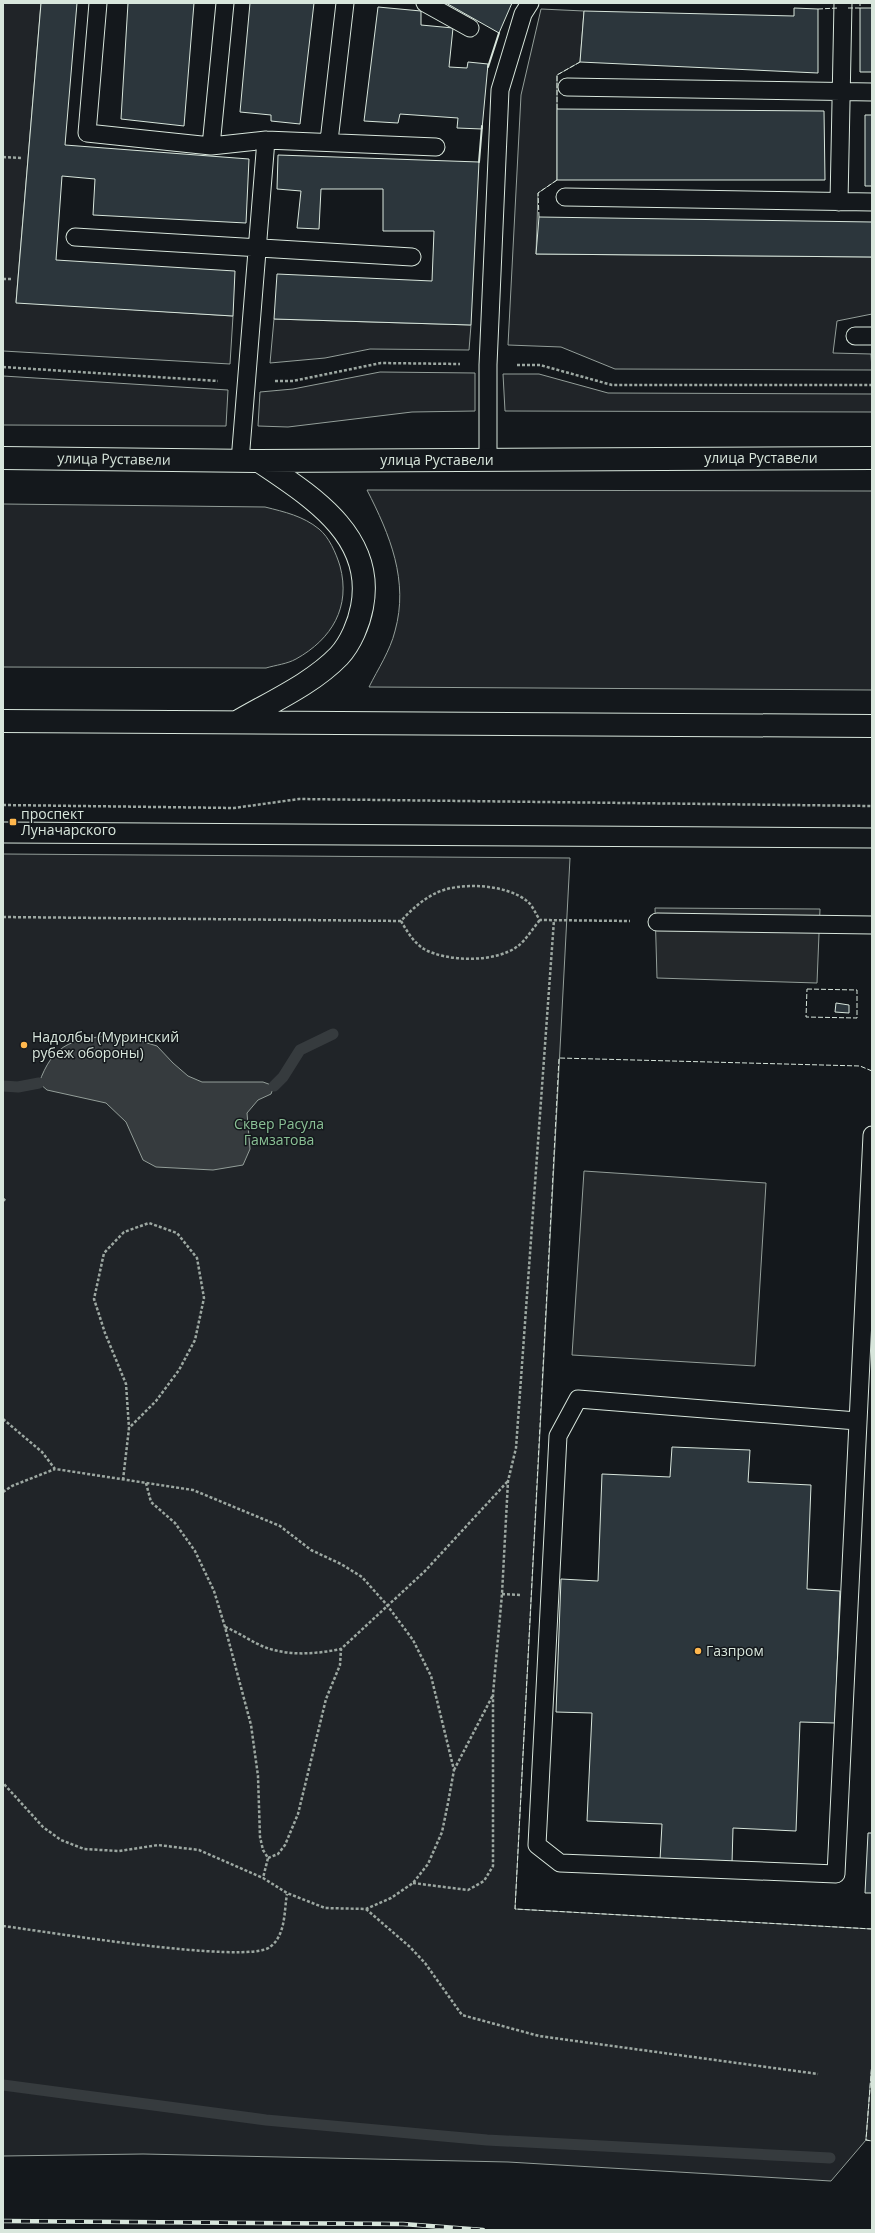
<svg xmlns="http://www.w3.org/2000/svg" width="875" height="2233" viewBox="0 0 875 2233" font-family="'Open Sans',sans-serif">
  <rect width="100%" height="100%" fill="#14181c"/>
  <path fill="#202428" stroke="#939e99" d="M3 3H41L16 302 233 316 230 364 3 351Z
    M541 9 584 11 580 62 557 75V180L538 193 536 254 872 257V314L837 321 833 353 871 354 872 370 615 369 561 347 508 345 521 95Z
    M274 319 471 325 469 350 370 349 325 358 270 363Z
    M380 372 475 373V411L412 412 288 427 258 426 260 392 293 389Z
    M503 374H539L608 393 872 394V412L505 411Z
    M3 376 228 390 226 426 3 425Z
    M367 490 872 491V690L369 687C378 669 390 651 395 631 409 581 390 535 367 490Z
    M3 504 265 507C285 512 303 516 319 529 329 537 336 553 340 566 351 607 332 639 296 659 287 664 276 665 266 668L3 667Z
    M3 854 570 858 515 1909 872 1929V2062L866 2140 831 2181 508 2162 143 2154 3 2156Z"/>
  <path fill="#24282b" stroke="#939e99" d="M655 908 820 909 817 983 657 978Z
    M584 1171 766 1183 755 1366 572 1355Z
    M872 2062V2141L866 2140Z"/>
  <path fill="#363b3e" stroke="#939e99" d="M107 1036 134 1039 157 1046 173 1063 188 1076 202 1082H263L274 1086 271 1094 258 1100 247 1113 250 1149 243 1165 213 1170 156 1167 143 1160 126 1122 106 1103 47 1090 39 1083C53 1045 69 1040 107 1036Z"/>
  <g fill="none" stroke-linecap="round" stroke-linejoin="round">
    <path stroke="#363b3e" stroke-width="11" d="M3 1086 18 1087 39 1083
      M274 1086 283 1077 300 1050 333 1034
      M3 2085 266 2120 487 2140 830 2158"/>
  </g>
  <path fill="#2c363c" stroke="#d8e6dc" d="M41 3H77L65 145 249 159 246 223 93 215 95 179 62 176 56 260 235 271 233 316 16 303Z
    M128 3H194L184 126 121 119Z
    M250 3H314L300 124 271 121V115L240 112Z
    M446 3H512L499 33Z
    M378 7 421 11V25L453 28 449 67 467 68 468 62 488 64 482 129 457 128 458 118 400 114 398 123 364 121Z
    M794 8 818 9V73L580 62 584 11 794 16Z
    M860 8H872V72H860Z
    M557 109 824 111 825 180H557Z
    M865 115H872V186H865Z
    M278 155 479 162 471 325 274 319 277 274 432 281 434 231H383V189H321L319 229 297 228 301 191 277 189Z
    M539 217 872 222V257L536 254Z
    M836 1003 849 1005V1013L835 1012Z
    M672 1447 750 1450 748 1482 811 1485 807 1589 840 1591 835 1723 800 1722 796 1831 733 1828 732 1863 660 1860 662 1824 587 1821 592 1713 556 1712 561 1579 598 1581 602 1474 670 1477Z
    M868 1833H872V1893H865Z"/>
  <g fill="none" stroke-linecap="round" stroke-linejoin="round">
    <defs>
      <path id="service" d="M98 3 87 133 211 146 266 140 436 147
        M425 3 470 28
        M567 87 872 92
        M329 141 345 3
        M211 146 225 3
        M565 197 872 202
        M839 202 843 3
        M75 237 412 257
        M855 336H872
        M488 460V365L500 90 523 14 530 3
        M240 461 266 140
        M657 922 872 925
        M857 1421 578 1399 558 1436 537 1845 560 1863 836 1874 872 1135"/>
      <path id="primary" d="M3 458 259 461 872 458
        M3 721 872 726
        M237 722C271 702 312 684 339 656 351 643 359 623 362 607 376 535 309 495 259 461"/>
    </defs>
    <use href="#service" stroke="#d8e6dc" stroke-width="19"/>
    <use href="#primary" stroke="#d8e6dc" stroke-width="24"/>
    <path stroke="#9da8a2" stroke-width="2.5" stroke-dasharray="3 2" stroke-linecap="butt" d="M3 157 21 158
      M3 279H12
      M517 365H540L612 385H872
      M3 367 218 381
      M275 381H293L381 363 460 364
      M3 805 234 808 299 799 872 806
      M3 917 401 921C411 910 421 901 434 894 458 881 508 884 528 902 533 906 536 915 540 920L630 921
      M401 921C407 931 413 942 424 949 447 962 496 963 518 946 526 940 533 928 540 920
      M3 1201 6 1198
      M3 1419 42 1452 55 1469 193 1490 280 1526 311 1550 341 1564 362 1577 387 1605 413 1640 431 1676 454 1770 448 1803 442 1832 428 1864 413 1883 391 1898 366 1909 325 1908 287 1893 263 1878 199 1850 158 1845 119 1851 84 1849 61 1840 43 1827 3 1783
      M123 1480 129 1428 156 1401 179 1370 195 1340 204 1298 197 1258 177 1233 149 1223 124 1232 104 1253 94 1299 105 1333 126 1384 129 1428
      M146 1483 151 1502 175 1523 195 1551 214 1591 225 1627 251 1725 258 1776 260 1837 263 1850 268 1858 263 1878
      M3 1492 12 1486 55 1469
      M502 1594 521 1595
      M225 1627C240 1633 253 1643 267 1648 291 1656 316 1654 341 1649
      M454 1770 493 1695
      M268 1858 278 1854 285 1845 298 1814 326 1699 340 1665 341 1649 425 1571 508 1481
      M413 1883 468 1890 484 1881 493 1866V1694L502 1594 508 1481 516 1448 554 920
      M366 1909 410 1947 425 1963 462 2015 539 2036 818 2074
      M3 1926C43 1931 247 1965 270 1947 286 1935 284 1911 287 1894"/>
    <use href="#service" stroke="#14181c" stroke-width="17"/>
    <use href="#primary" stroke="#14181c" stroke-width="22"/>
    <path stroke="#d8e6dc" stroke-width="1" d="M3 822 872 828
      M3 843 872 848"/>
    <defs>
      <path id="rail" d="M3 2221 403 2224 483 2230"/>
    </defs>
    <use href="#rail" stroke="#d8e6dc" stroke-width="4.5"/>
    <use href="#rail" stroke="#14181c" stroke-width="3" stroke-dasharray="9" stroke-linecap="butt"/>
    <path stroke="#d8e6dc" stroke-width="1" stroke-dasharray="5 2" stroke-linecap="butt" d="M848 8H860V3
      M818 9 838 8
      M557 109V75L580 62
      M539 217 538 193 557 180
      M807 989 857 990V1018L806 1017Z
      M872 1071 860 1066 559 1058 515 1909 872 1929
      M872 2062 866 2140 872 2141"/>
    <path stroke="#d8e6dc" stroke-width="2" d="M488 67 499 33
      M479 162 482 126"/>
  </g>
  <g fill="#ffb74d" stroke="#14181c" stroke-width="1.5">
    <rect x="9" y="818" width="8" height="8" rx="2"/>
    <circle cx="24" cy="1045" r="4"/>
    <circle cx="698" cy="1651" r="4"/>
  </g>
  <g text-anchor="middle" stroke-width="3" stroke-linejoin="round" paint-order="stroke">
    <g font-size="14" fill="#d8e6dc" stroke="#14181c">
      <text x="761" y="463">улица Руставели</text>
      <text transform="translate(114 459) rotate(1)" y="5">улица Руставели</text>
      <text x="437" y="465">улица Руставели</text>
    </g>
    <g font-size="14" fill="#d8e6dc" stroke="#14181c" text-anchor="start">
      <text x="21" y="819">проспект<tspan x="21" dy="16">Луначарского</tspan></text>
      <text x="32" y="1042">Надолбы (Муринский<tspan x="32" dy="16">рубеж обороны)</tspan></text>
      <text x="706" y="1656">Газпром</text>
    </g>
    <g font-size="14" fill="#8ac095" stroke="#14181c">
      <text x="279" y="1129">Сквер Расула<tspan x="279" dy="16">Гамзатова</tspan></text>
    </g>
  </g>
  <rect width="875" height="2233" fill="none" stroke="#d8e6dc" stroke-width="8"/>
</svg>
